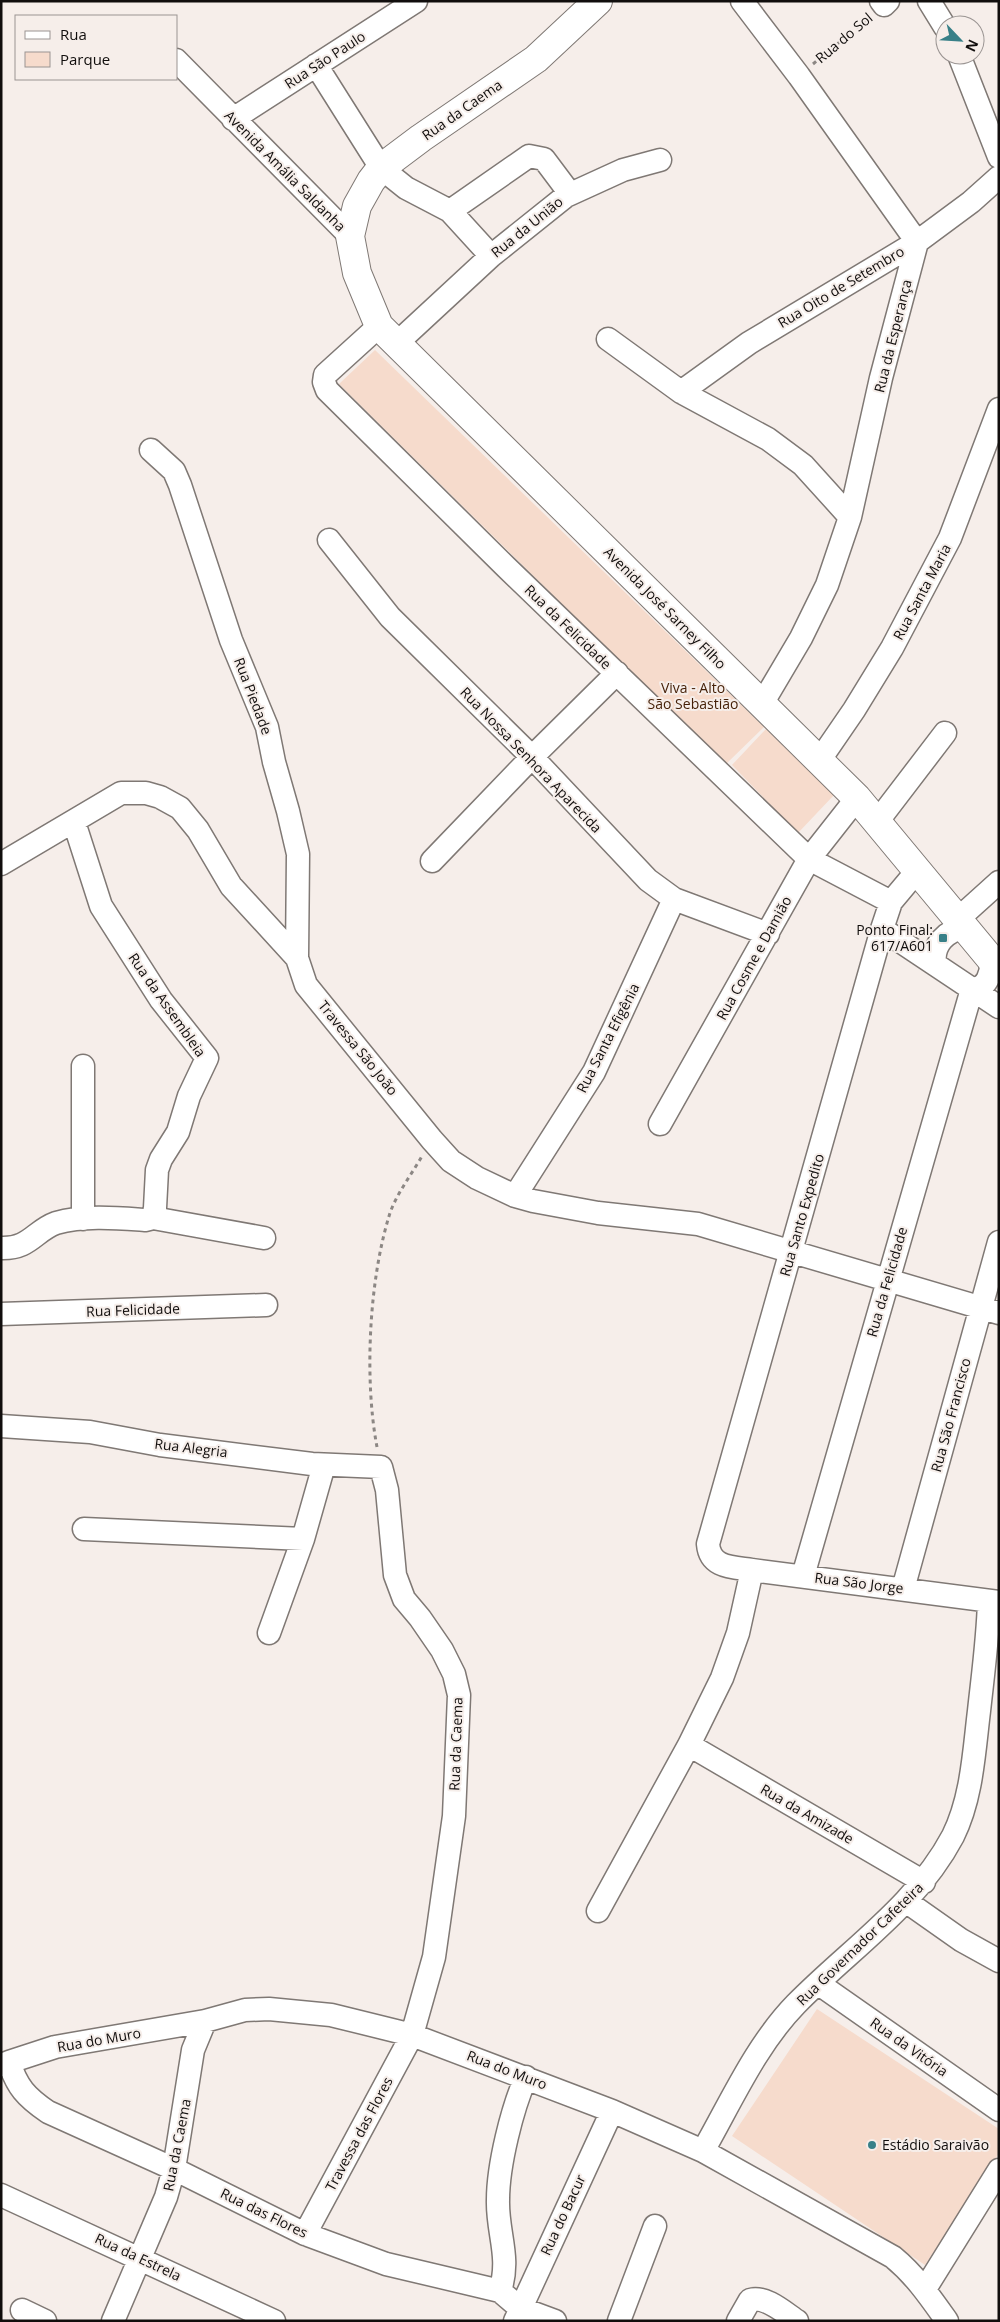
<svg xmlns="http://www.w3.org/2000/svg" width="1000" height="2322" viewBox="0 0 1000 2322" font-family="'Open Sans',sans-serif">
  <rect width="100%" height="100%" fill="#f6eeea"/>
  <path fill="#f6dbcc" d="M375 350 764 727 725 765 339 384Z
    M766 729 834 795 798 833 732 765Z
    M817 2009 999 2129V2153L925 2265 732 2136Z"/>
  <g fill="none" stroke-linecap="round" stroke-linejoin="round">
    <defs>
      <path id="minor" d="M742 1 799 76 917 242 881 378 850 517 827 585 801 638 762 704
        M881 1 884 5 888 1
        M929 1 945 27
        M959 55 999 157
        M176 60 350 236
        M316 65 381 168 406 188 450 211 491 256
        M233 119 416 1
        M450 211 529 156 544 159 565 187 566 196
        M379 326 325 375 324 382 327 390 506 567 809 859 891 902
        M608 339 681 392 768 439 803 465 850 517
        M397 343 491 256 566 196 623 170 660 160
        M681 392 749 343 917 242 971 202 999 177
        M151 450 174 471 180 485 231 640 267 727 274 762 288 811 298 854 297 958
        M329 540 390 617 532 757 648 880 674 899 768 934
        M819 761 854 710 892 648 950 538 999 409
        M74 822 101 906 161 1000 207 1058 189 1096 178 1132 161 1159 157 1170 155 1208 153 1218
        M877 822 945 733
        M432 861 532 757 617 673
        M1 864 121 793H146L160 797 180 808 198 830 231 886 297 958 306 985 432 1140 451 1161 477 1178 515 1196 533 1201 598 1213 698 1224 999 1313
        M917 871 891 902 882 929 708 1544C710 1568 732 1567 752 1570L999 1602
        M958 919 999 882
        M882 929 999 1007
        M935 964C932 945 946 930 965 928
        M83 1066V1219
        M660 1124 809 859 857 798
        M515 1196 594 1072 674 899
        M1 1248C30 1249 34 1231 56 1223 84 1215 117 1218 145 1220L153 1218 264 1238
        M1 1314 266 1305
        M1 1426 90 1432 160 1445 312 1464 381 1467 387 1490 395 1575 404 1599 420 1618 442 1650 454 1674 459 1695 454 1816 434 1957 412 2035 305 2234
        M84 1529 303 1539
        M803 1576 972 989C987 989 992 973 991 960
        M903 1589 999 1242
        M269 1633 303 1539 324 1465
        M689 1745 924 1882
        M907 1902 961 1940 999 1961
        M598 1911 689 1745 722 1678 738 1633 752 1570
        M819 1984 999 2110
        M9 2062 55 2047 205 2021 245 2010 269 2009 331 2015 412 2035 612 2111 703 2151 893 2257C915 2275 930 2297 947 2321
        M1 2065 9 2062C17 2087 26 2097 48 2112L174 2169 305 2234 386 2264 500 2291 520 2308 555 2321
        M703 2151C731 2102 756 2045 796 2004 850 1949 916 1906 953 1836 972 1798 974 1752 979 1711 983 1674 988 1638 989 1601
        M1 2195 274 2321
        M925 2289 999 2170
        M500 2291C511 2257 497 2233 498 2200 498 2165 512 2109 526 2077
        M22 2310 45 2321
        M113 2321 166 2197 174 2169 193 2050 205 2021
        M515 2321 612 2111
        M619 2321 655 2226
        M738 2321 750 2300C765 2295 785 2313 797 2321"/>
      <path id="major" d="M598 1 536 59 421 138 381 168 371 181 357 206 350 236 357 273 379 326 857 798 999 969"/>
    </defs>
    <use href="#minor" stroke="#7f7874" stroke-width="25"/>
    <use href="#major" stroke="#7f7874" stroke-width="30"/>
    <path stroke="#8c8784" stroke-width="3" stroke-dasharray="4 4" stroke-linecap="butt" d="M813 64 870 17
      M377 1447C364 1379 369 1279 390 1213 397 1193 412 1174 422 1156"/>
    <use href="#minor" stroke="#fff" stroke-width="22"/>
    <use href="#major" stroke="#fff" stroke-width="28"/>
  </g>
  <g fill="#388088" stroke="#f6eeea" stroke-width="2">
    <rect x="938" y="933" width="10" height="10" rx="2.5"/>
    <circle cx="872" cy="2145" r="5"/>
  </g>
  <g text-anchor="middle" stroke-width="4" stroke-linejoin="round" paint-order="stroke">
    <g font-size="14" fill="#110e0d" stroke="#f6eeea">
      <text transform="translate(844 38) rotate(-40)" y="5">Rua do Sol</text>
      <text transform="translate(325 60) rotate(-33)" y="5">Rua São Paulo</text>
      <text transform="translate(462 110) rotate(-35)" y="5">Rua da Caema</text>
      <text transform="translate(285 171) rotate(45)" y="5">Avenida Amália Saldanha</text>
      <text transform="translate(527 227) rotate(-39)" y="5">Rua da União</text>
      <text transform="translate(841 287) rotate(-31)" y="5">Rua Oito de Setembro</text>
      <text transform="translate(893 336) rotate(-76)" y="5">Rua da Esperança</text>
      <text transform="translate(922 592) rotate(-62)" y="5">Rua Santa Maria</text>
      <text transform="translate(665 608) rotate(45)" y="5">Avenida José Sarney Filho</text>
      <text transform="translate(568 627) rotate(44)" y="5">Rua da Felicidade</text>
      <text transform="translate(253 696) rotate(69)" y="5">Rua Piedade</text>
      <text transform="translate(531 760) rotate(46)" y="5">Rua Nossa Senhora Aparecida</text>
      <text transform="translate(754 958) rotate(-61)" y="5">Rua Cosme e Damião</text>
      <text transform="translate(167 1005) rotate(55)" y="5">Rua da Assembleia</text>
      <text transform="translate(608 1038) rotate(-63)" y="5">Rua Santa Efigênia</text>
      <text transform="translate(358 1048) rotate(51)" y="5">Travessa São João</text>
      <text transform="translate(802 1215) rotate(-74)" y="5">Rua Santo Expedito</text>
      <text transform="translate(887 1282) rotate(-74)" y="5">Rua da Felicidade</text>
      <text transform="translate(133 1310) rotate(-2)" y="5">Rua Felicidade</text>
      <text transform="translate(951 1415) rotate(-75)" y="5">Rua São Francisco</text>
      <text transform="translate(191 1448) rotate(7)" y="5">Rua Alegria</text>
      <text transform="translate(859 1583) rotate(7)" y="5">Rua São Jorge</text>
      <text transform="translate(456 1744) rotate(-88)" y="5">Rua da Caema</text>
      <text transform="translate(807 1814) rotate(30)" y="5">Rua da Amizade</text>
      <text transform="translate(860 1944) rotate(-44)" y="5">Rua Governador Cafeteira</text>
      <text transform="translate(99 2040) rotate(-10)" y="5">Rua do Muro</text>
      <text transform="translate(909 2047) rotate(35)" y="5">Rua da Vitória</text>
      <text transform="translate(507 2070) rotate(21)" y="5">Rua do Muro</text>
      <text transform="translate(359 2134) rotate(-62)" y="5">Travessa das Flores</text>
      <text transform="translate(177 2145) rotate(-79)" y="5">Rua da Caema</text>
      <text transform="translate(264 2213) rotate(26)" y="5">Rua das Flores</text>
      <text transform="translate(563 2215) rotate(-65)" y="5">Rua do Bacur</text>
      <text transform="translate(138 2257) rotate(25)" y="5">Rua da Estrela</text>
    </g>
    <g font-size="14" fill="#441f06" stroke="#f6eeea">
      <text x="693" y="693">Viva - Alto<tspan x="693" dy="16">São Sebastião</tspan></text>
    </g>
    <g font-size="14" fill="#110e0d" stroke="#f6eeea" text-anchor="end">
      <text x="933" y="935">Ponto Final:<tspan x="933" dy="16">617/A601</tspan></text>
      <text x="882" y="2150" text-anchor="start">Estádio Saraivão</text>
    </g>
  </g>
  <rect width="1000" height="2322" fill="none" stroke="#110e0d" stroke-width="5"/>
  <rect x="15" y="15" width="162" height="65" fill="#f6eeea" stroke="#9a9492"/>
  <rect x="25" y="31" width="25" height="8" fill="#ffffff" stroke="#9a9492"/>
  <text x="60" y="40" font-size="15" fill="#110e0d">Rua</text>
  <rect x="25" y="52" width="25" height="15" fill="#f6dbcc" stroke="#9a9492"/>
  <text x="60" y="65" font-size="15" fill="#110e0d">Parque</text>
  <g transform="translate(960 40) rotate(115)"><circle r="24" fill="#f6eeea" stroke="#9a9492"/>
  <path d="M0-4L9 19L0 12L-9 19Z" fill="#388088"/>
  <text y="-8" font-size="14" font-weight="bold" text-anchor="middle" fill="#110e0d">N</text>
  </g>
</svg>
